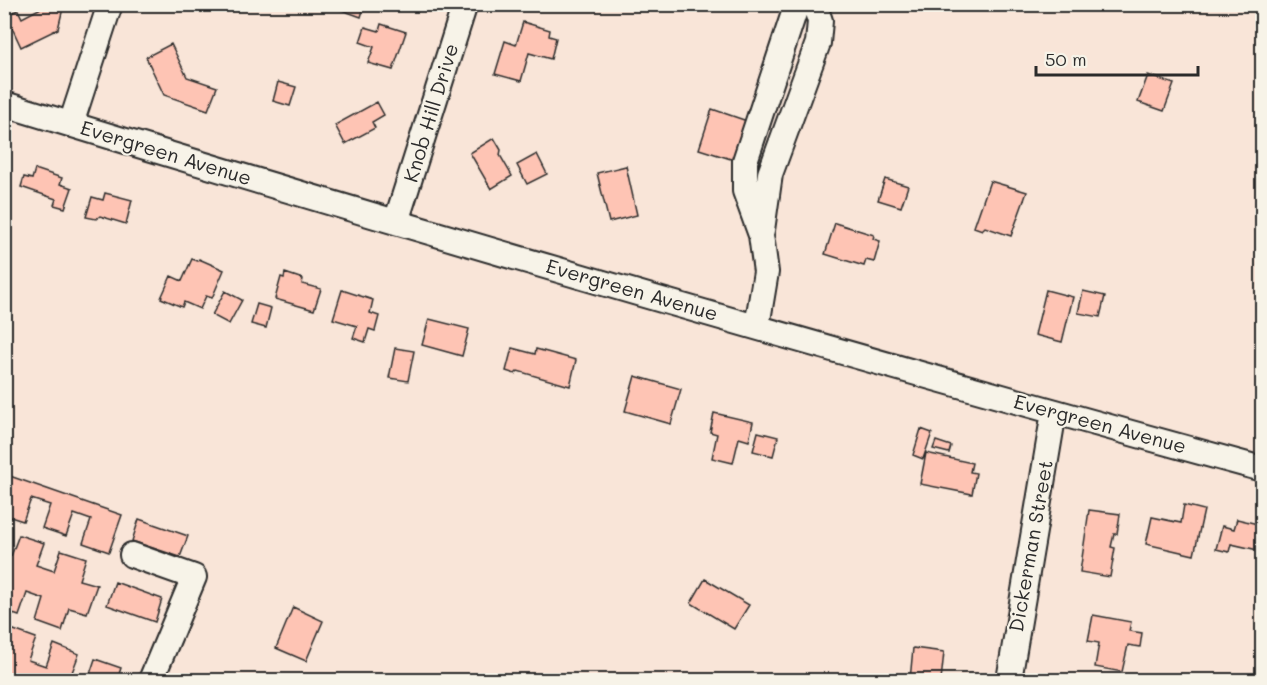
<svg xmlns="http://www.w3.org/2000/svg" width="1267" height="685" viewBox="0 0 1267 685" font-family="Mali,sans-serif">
  <rect width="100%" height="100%" fill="#f9e5d8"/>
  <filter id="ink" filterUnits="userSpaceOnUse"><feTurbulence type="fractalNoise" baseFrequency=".0167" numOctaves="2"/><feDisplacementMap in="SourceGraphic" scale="12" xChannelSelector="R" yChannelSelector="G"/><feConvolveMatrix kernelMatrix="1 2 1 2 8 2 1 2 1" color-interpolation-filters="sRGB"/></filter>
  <g filter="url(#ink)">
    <path fill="#fec4b4" stroke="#2b2b2b" stroke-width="1.5" d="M38 4H64L58 29 21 47 6 15 18 10 22 18 41 8 42 5Z
      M340 4H365L361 17 339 9Z
      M523 22 550 30 549 36 556 38 551 59 529 53 521 81 495 74 505 41 516 45Z
      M381 24 406 32 393 70 368 63 374 47 360 42 365 27 379 31Z
      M171 44 187 77 217 87 208 110 164 95 146 57Z
      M1148 75 1174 84 1164 111 1138 102Z
      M278 82 296 87 290 106 273 101Z
      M377 102 384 115 372 122 375 128 345 144 335 125Z
      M712 109 750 122 734 160 699 149Z
      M494 138 501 150 500 155 512 176 491 189 470 153Z
      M537 154 547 174 527 184 517 165Z
      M626 166 637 215 609 222 597 173Z
      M35 169 62 178 60 184 72 188 65 208 54 205 56 199 21 187 24 177 32 179Z
      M885 179 908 186 901 207 878 200Z
      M990 181 1027 192 1011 236 985 227 982 230 974 227Z
      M105 193 132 200 126 224 100 216 96 219 86 217 92 197 103 200Z
      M835 223 874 235 873 239 880 241 874 262 866 260 864 266 825 254Z
      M192 259 198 261 199 259 224 270 212 298 206 296 200 309 184 302 182 307 161 298 171 276 182 281Z
      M285 273 303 279 302 284 321 289 314 310 275 299 281 277 284 278Z
      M342 290 373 300 370 313 379 316 375 331 369 329 365 342 353 338 357 326 333 319Z
      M1046 290 1073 297 1062 342 1035 335Z
      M225 291 242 300 229 324 212 315Z
      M1083 291 1105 296 1100 317 1078 313Z
      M257 304 271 308 266 328 251 324Z
      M429 319 469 329 462 356 422 345Z
      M395 348 414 351 408 381 389 378Z
      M512 348 535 354 536 349 576 360 570 386 518 371 515 374 506 371Z
      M635 376 681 389 671 424 625 411Z
      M714 413 753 422 749 441 739 438 733 463 712 458 717 434 710 432Z
      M921 429 932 433 923 459 913 455Z
      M758 432 778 437 773 456 753 451Z
      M936 441 951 446 949 453 933 449Z
      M926 453 972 463 970 472 976 473 972 494 920 484Z
      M4 474 122 515 109 552 83 543 91 520 74 514 66 536 42 528 50 505 31 499 23 521 4 515V496L7 490 4 489Z
      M1184 505 1204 510 1194 555 1146 544 1152 517 1181 523Z
      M1089 510 1120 514 1117 534H1114L1111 547 1115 548 1110 577 1080 572Z
      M139 519 188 536 180 557 132 541Z
      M1237 519 1262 525 1258 550 1231 544 1229 552 1216 549 1222 526 1234 529Z
      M19 535 44 543 36 565 54 571 61 550 86 558 79 580 97 585 87 613 69 608 62 631 37 622 44 599 27 593 19 616 4 611V554L11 556Z
      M705 579 749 605 734 629 691 603Z
      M115 582 162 599 155 622 107 605Z
      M293 607 323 621 306 661 276 648Z
      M1093 615 1131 622 1129 631 1142 633 1140 647 1128 645 1122 672 1095 667 1099 643 1088 641Z
      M11 629 36 638 28 660 46 666 54 644 79 654 71 675 85 680H4V646Z
      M913 648 944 652 941 680H910Z
      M95 659 121 668 117 680H88Z"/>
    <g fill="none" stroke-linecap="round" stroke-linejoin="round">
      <defs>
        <path id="minor" d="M4 104C422 232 841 354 1262 469
          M71 124 110 4
          M396 222 465 4
          M762 230 770 174 818 43 820 21 815 6 813 4
          M757 326 766 272 761 235 745 191V161L797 4
          M132 555 194 577 151 680
          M1009 680 1054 412"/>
      </defs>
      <use href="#minor" stroke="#2b2b2b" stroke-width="28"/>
      <use href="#minor" stroke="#f7f3e8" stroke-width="24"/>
    </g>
  </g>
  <g text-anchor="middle" stroke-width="4.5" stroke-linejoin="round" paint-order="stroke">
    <g font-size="20" fill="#2b2b2b" stroke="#f7f3e8">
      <text transform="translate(431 113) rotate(-73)" y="7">Knob Hill Drive</text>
      <text transform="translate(166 153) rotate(17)" y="7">Evergreen Avenue</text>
      <text transform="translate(632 290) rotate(16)" y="7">Evergreen Avenue</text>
      <text transform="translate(1100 424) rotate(15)" y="7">Evergreen Avenue</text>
      <text transform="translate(1031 546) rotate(-80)" y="7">Dickerman Street</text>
    </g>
  </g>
  <rect width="1267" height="685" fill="none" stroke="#f7f3e8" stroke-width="24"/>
  <rect x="12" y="12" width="1243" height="661" fill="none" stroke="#2b2b2b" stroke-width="2" filter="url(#ink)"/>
  <path d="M1036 66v9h162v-9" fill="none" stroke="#2b2b2b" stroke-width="3"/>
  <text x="1045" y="66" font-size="18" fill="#2b2b2b" stroke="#f7f3e8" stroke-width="4.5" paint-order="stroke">50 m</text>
</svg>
